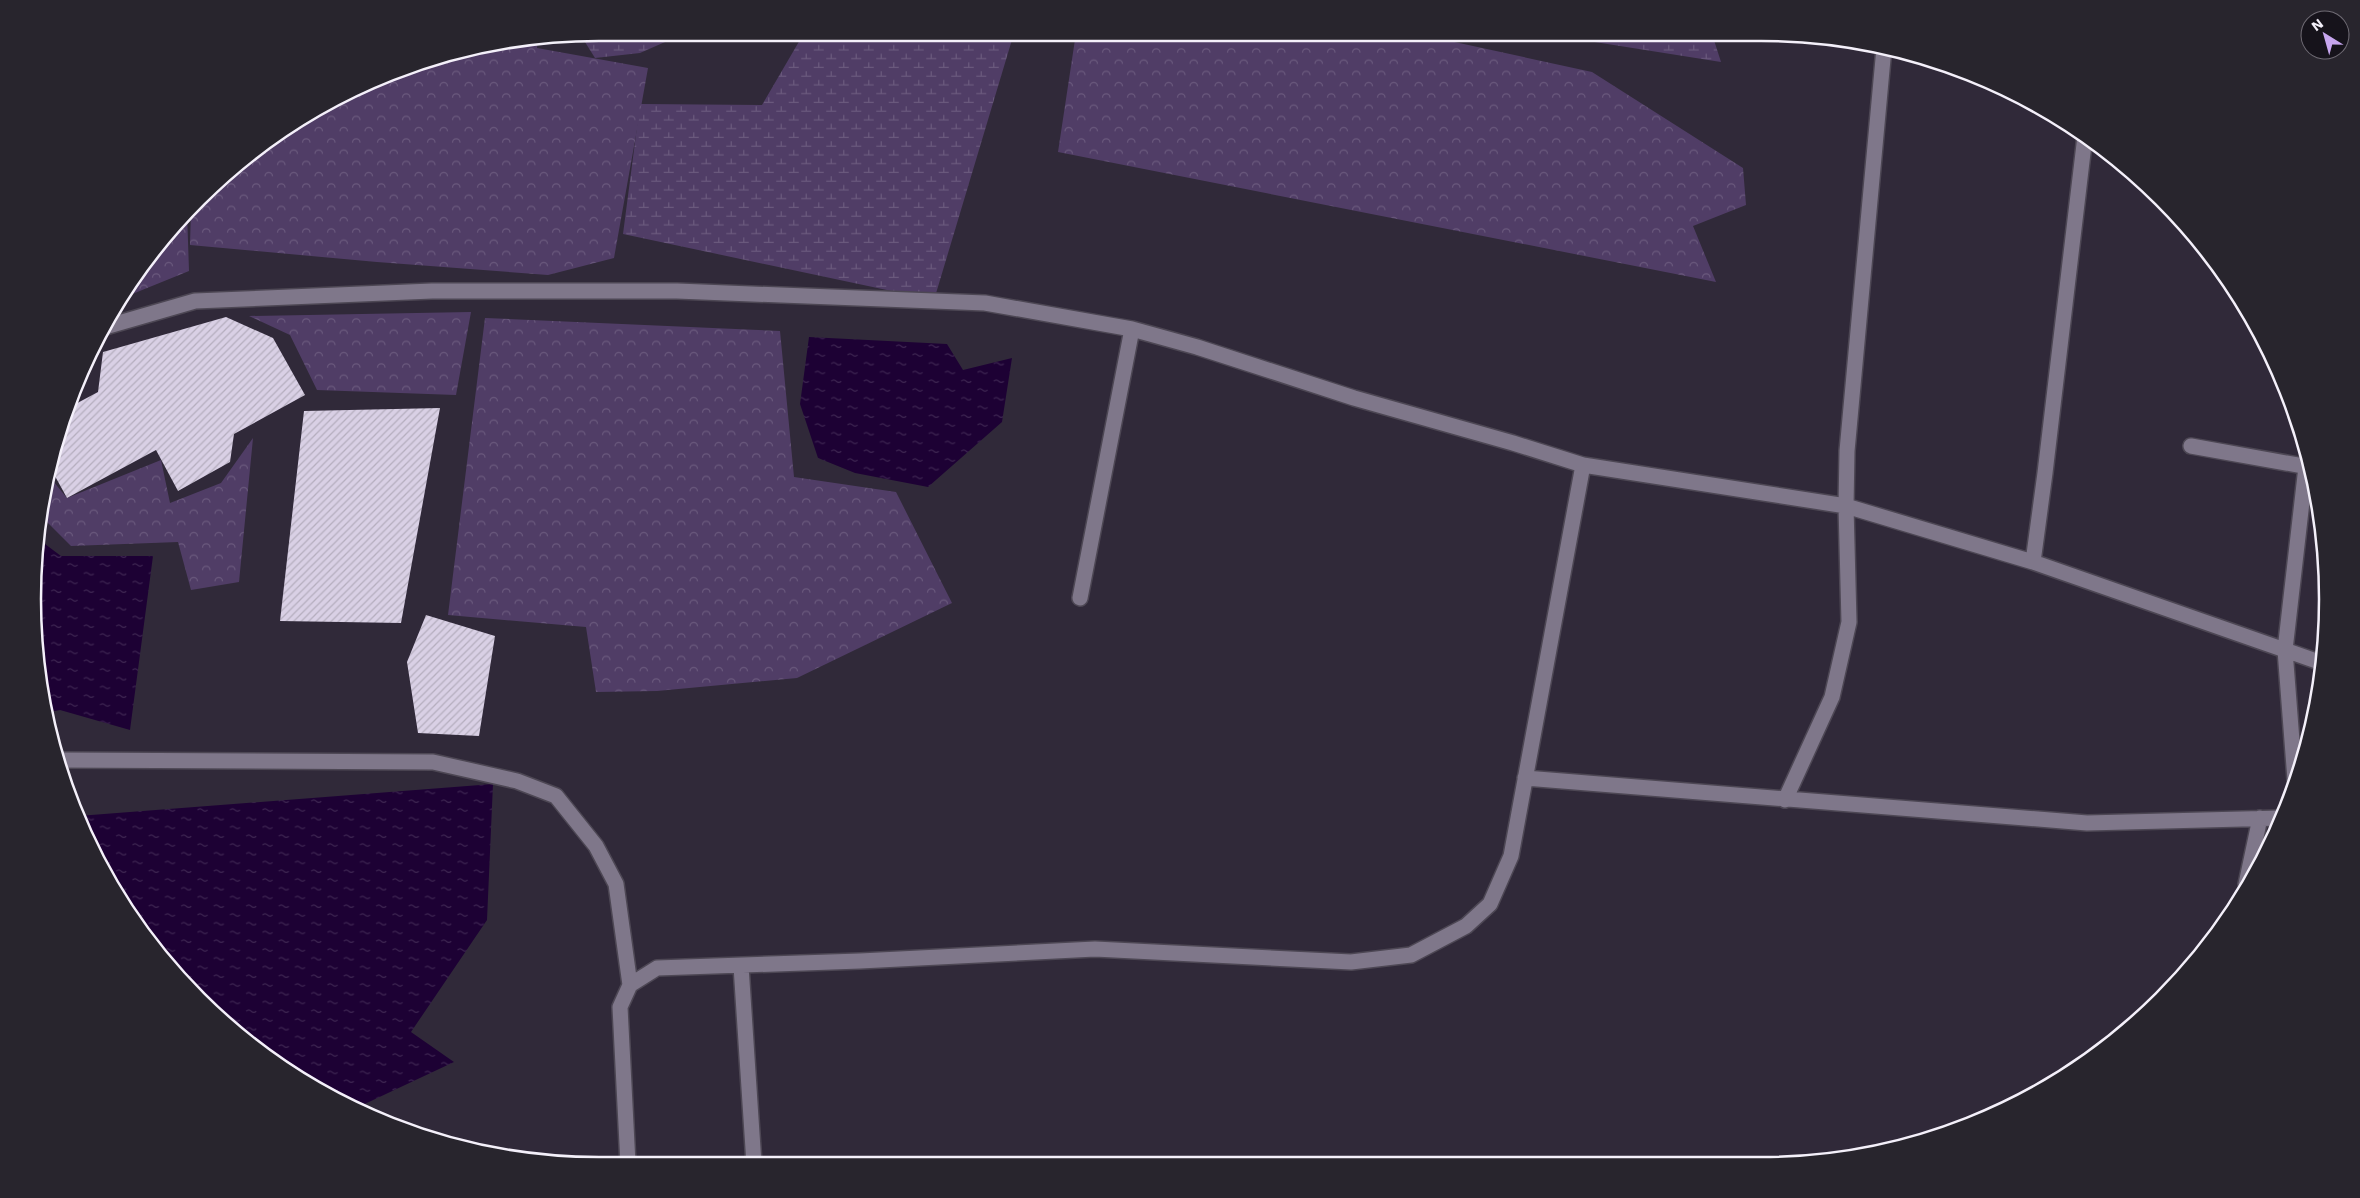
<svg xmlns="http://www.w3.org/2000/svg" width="2360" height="1198" viewBox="0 0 2360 1198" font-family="'Work Sans',sans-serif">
  <defs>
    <pattern id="wetland-marsh" width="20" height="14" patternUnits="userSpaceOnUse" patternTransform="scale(1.25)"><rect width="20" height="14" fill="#503d66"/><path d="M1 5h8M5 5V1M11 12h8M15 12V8" fill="none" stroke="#6a597d"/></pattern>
    <pattern id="park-crowns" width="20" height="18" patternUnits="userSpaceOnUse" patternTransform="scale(1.25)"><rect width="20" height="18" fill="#503d66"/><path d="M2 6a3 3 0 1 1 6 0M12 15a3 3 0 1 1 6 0" fill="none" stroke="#6a597d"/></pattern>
    <pattern id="water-ripples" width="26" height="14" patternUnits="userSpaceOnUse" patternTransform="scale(1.25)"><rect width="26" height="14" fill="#1d0134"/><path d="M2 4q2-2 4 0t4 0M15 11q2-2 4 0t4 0" fill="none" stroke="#3e2652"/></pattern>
    <pattern id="building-hatch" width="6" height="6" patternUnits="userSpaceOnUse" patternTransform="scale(1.25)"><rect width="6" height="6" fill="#d9d0e5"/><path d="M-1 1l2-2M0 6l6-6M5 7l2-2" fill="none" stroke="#b5aebe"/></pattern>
  </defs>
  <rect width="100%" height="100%" fill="#302939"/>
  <path fill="url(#wetland-marsh)" d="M599 33H784L780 41 681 35 640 53 595 58 580 34Z
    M804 33H1014L934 300 623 234 640 104 762 105Z
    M1538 33 1712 34 1721 62Z"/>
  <path fill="url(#park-crowns)" d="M1076 33H1413L1592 72 1743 168 1746 205 1693 226 1716 282 1058 152Z
    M538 39 537 48 648 68 614 258 548 275 377 262 190 245 191 208 254 150 316 108 417 63 489 43Z
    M187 212 189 271 120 299C137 268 162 236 187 212Z
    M471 312 456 395 317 390 290 335 249 316Z
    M485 318 780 331 794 477 896 492 952 603 797 678 657 691 596 692 586 627 448 615Z
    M253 438 239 582 191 590 178 542 71 546 40 515 48 475 67 498 161 460 170 503 221 483Z"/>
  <path fill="url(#water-ripples)" d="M809 337 947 344 963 370 1012 358 1002 422 928 487 855 473 818 458 800 404Z
    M37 538 61 556H153L130 730 60 710 45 713C35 659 30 592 37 538Z
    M493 784 487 920 411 1032 454 1062 354 1109 254 1049 198 999 128 914 91 849 78 816Z"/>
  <path fill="url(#building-hatch)" d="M226 317 273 338 305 395 234 434 230 462 178 491 156 450 67 498 50 467 68 408 98 392 103 352Z
    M440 408 401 623 280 621 304 411Z
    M426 615 495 636 479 736 418 733 407 662Z"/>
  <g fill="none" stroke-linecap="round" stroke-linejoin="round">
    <defs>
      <path id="minor" d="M105 327 195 301 432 291H677L985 303 1132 329 1197 347 1354 398 1513 443 1583 465 1846 506 2033 562 2322 663
        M2191 446 2309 467
        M2033 562 2045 473 2085 136
        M1080 598 1132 329
        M57 760 433 762 517 781 556 796 596 846 616 884 630 985
        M1525 778 2087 823 2281 818
        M2295 780 2285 650 2307 458
        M1785 800 1832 697 1849 622 1846 506 1847 451 1884 48
        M2246 884 2260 818
        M741 966 754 1164
        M628 1164 620 1007 630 985 657 968 860 961 1095 949 1351 962 1411 955 1466 926 1490 904 1511 856 1583 465"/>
    </defs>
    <use href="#minor" stroke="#4d4754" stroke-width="18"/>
    <use href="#minor" stroke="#7f778a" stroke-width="15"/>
  </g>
  <path d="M0 0H2360V1198H0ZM599 41H1761A558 558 0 0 1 2319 599V599A558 558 0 0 1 1761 1157H599A558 558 0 0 1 41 599V599A558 558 0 0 1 599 41Z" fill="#28252d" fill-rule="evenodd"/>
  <path fill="none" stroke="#f4f0fa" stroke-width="2.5" d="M599 41H1761A558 558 0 0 1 2319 599V599A558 558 0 0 1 1761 1157H599A558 558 0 0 1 41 599V599A558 558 0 0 1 599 41Z"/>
  <g transform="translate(2325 35) rotate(323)"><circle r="24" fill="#16131b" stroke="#6f6b74"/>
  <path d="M0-4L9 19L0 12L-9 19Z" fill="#c7a6ef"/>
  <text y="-8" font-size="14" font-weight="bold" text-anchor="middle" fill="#f4f0fa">N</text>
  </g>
</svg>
